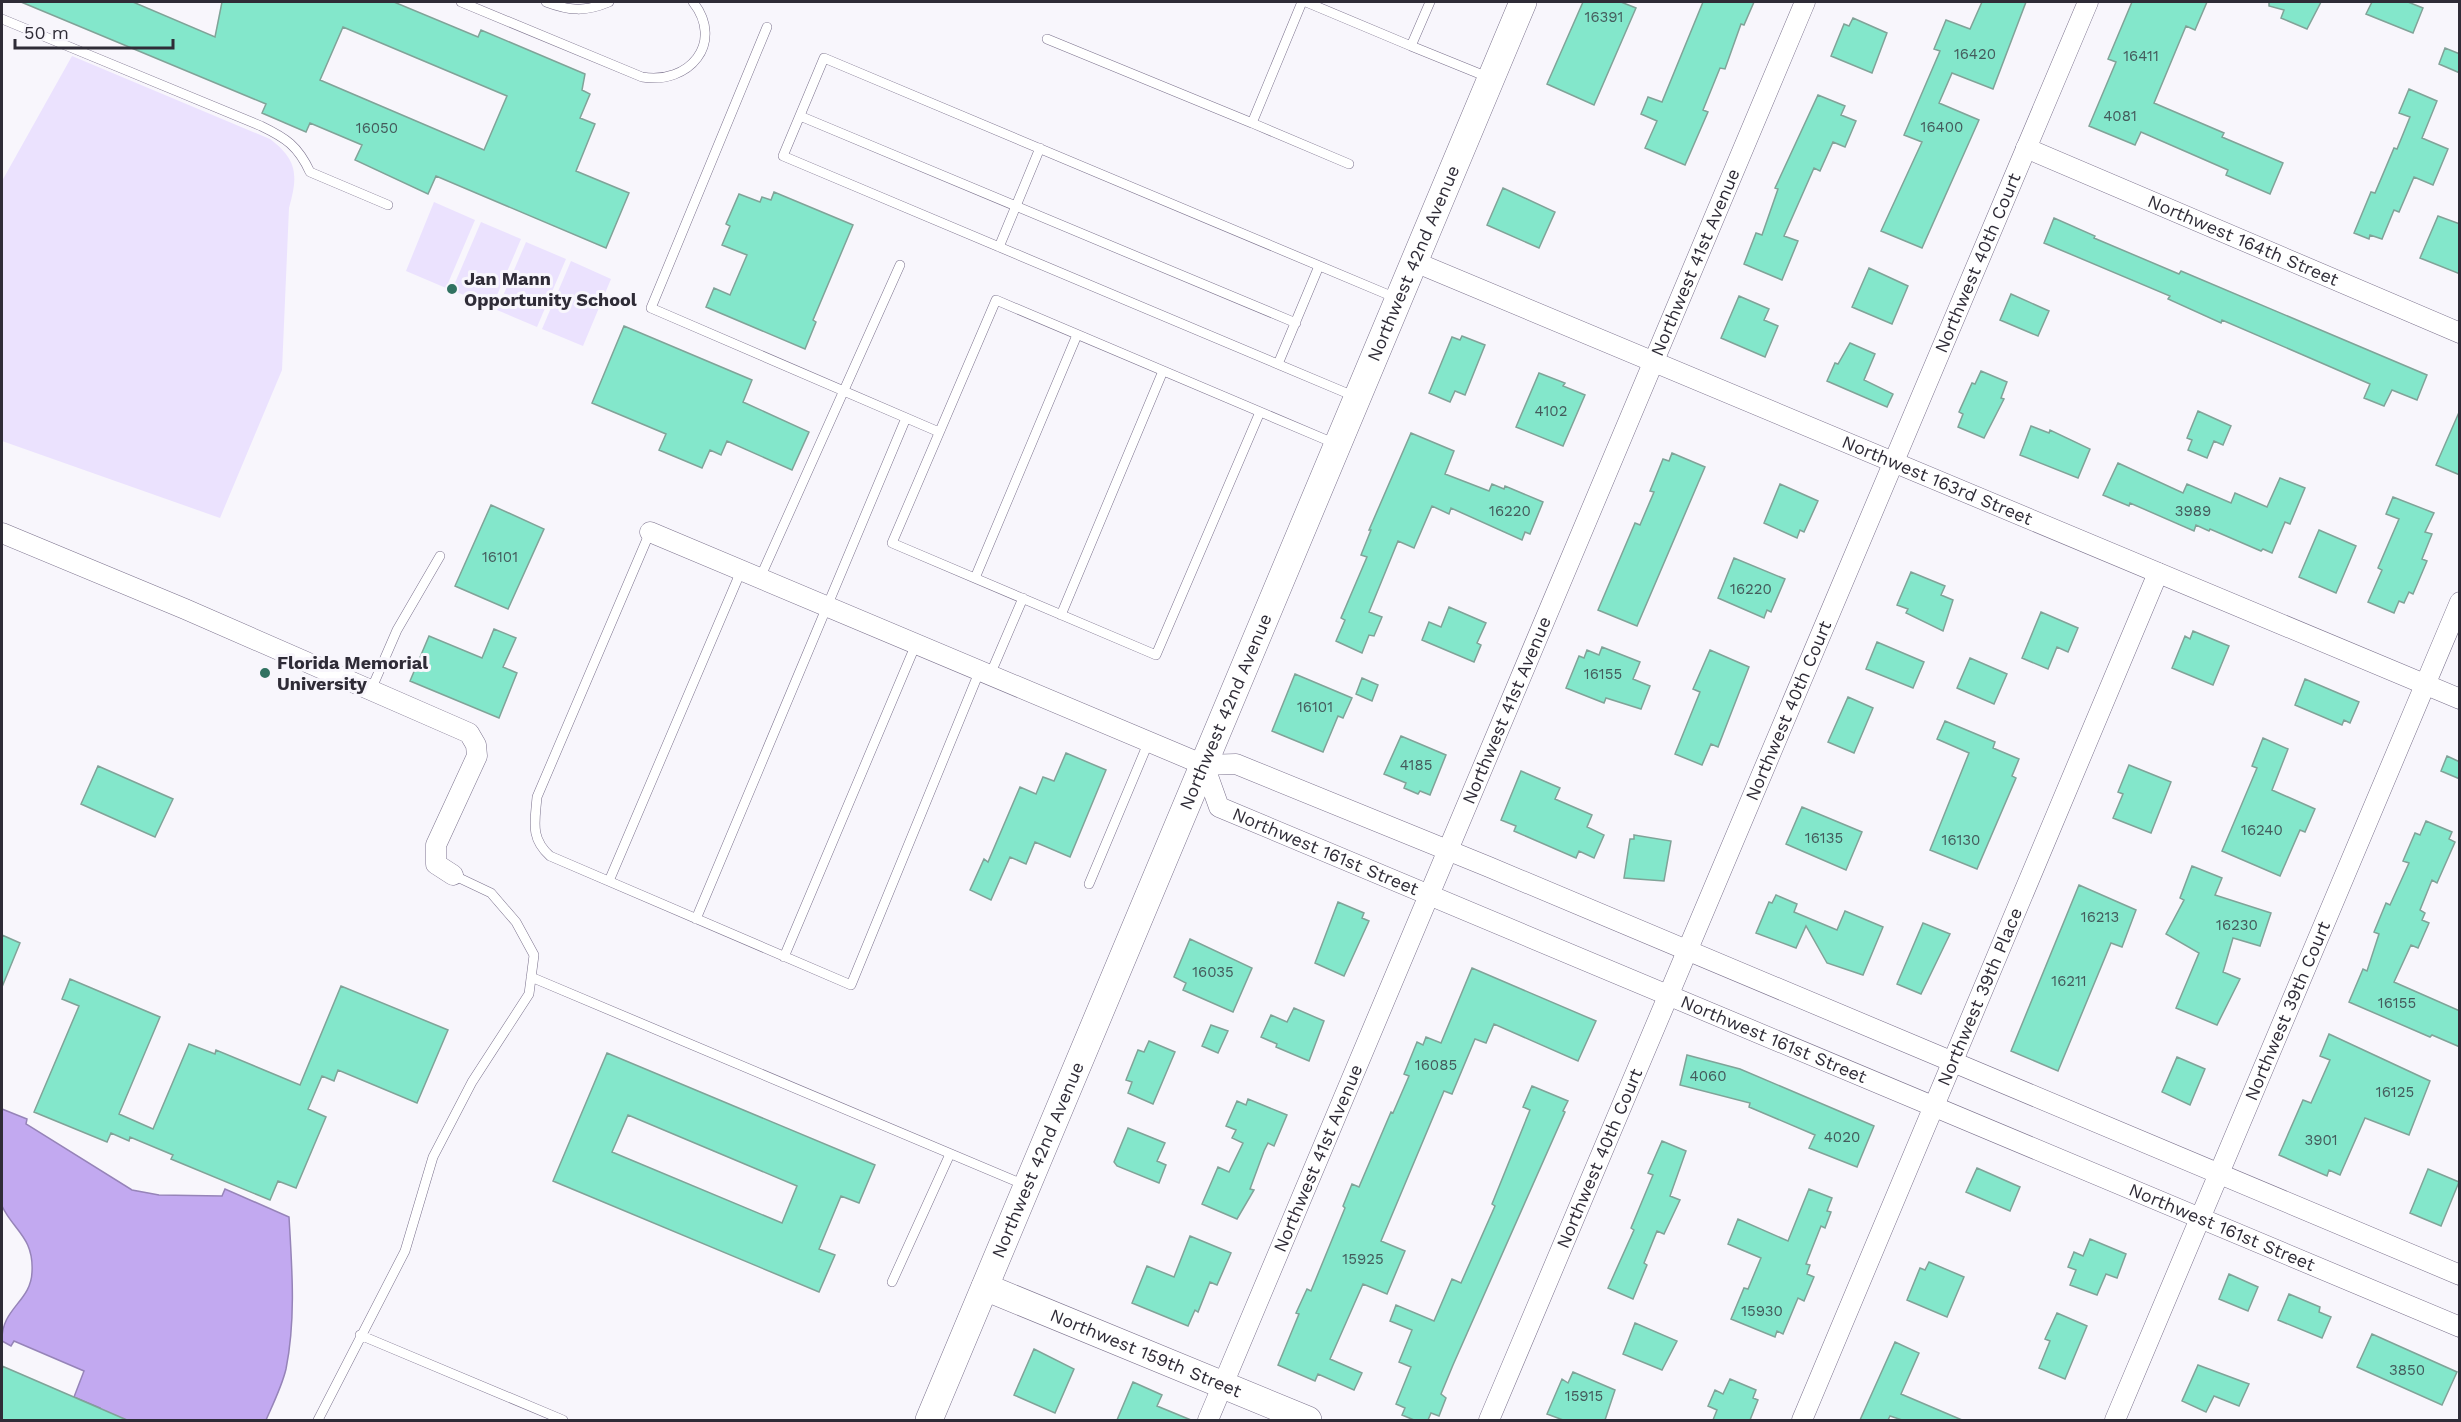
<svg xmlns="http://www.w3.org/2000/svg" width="2461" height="1422" viewBox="0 0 2461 1422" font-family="'Work Sans',sans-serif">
  <rect width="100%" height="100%" fill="#f8f6fc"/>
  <path fill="#ebe2fe" d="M72 56 270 139C298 160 298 176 289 208L282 370 220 518 2 441V181Z
    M434 202 475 220 446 288 406 271Z
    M481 222 521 239 492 307 452 290Z
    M526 242 566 259 537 327 497 310Z
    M571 261 611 279 583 346 542 329Z"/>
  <path fill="#c2a9f0" stroke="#9684b8" stroke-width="1.5" d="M2 1109 27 1119 26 1124 132 1190 159 1195 222 1196 225 1189 289 1217C292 1268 296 1319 286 1369 282 1386 273 1404 266 1420H95L100 1408 74 1397 84 1371 14 1341 11 1346 2 1341C1 1308 31 1302 32 1272 34 1237 13 1230 2 1206 0 1196 2 1125 2 1109Z"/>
  <path fill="#83e7cb" stroke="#80a398" stroke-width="1.5" fill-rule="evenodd" d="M21 2H133L215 37 222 2H394L478 37 481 30 585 74 582 90 590 94 580 118 595 124 576 171 629 193 606 248 436 176 428 194 355 160 362 145 310 123 306 132 262 113 266 104ZM343 27 507 96 484 150 320 80Z
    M1583 2H1621L1636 8 1594 105 1547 84Z
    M1703 2H1754L1744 25 1741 24 1725 69 1720 68 1703 110 1708 112 1685 165 1645 148 1657 121 1641 114 1648 97 1662 102Z
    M1982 2H2026L1993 89 1952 73 1939 103 1979 120 1922 248 1881 231 1922 142 1904 135 1940 51 1934 49 1946 20 1970 29Z
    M2132 2H2207L2195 30 2186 26 2154 103 2224 133 2222 137 2283 163 2270 194 2226 175 2228 170 2141 132 2135 145 2089 126 2116 62 2108 59Z
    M2269 2H2321L2307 29 2281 18 2284 10 2269 6Z
    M2372 2H2408L2423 8 2413 33 2366 14Z
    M1853 18 1887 33 1872 73 1831 56 1844 24 1849 26Z
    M2445 48 2460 54V73L2439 64Z
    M2409 89 2437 101 2422 138 2448 149 2433 185 2414 177 2399 212 2394 210 2382 239 2370 235 2369 239 2354 233 2371 192 2375 193 2394 148 2397 149 2410 117 2399 113Z
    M1818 95 1845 106 1841 115 1856 121 1845 147 1833 142 1820 171 1814 168 1784 236 1798 241 1782 280 1744 264 1756 233 1762 235 1778 189 1775 188Z
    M1503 188 1555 212 1539 248 1487 225Z
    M774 192 853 225 813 320 816 322 805 349 706 307 714 288 730 295 747 255 722 245 730 226 726 224 739 194 760 202 762 197 771 200Z
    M2438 216 2460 224V274L2420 258Z
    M2054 218 2095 236 2094 238 2179 274 2181 271 2427 375 2417 400 2392 390 2384 406 2364 398 2370 384 2222 320 2221 323 2168 299 2170 296 2044 243Z
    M1869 268 1908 286 1892 324 1852 307Z
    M2011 294 2049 311 2038 336 2000 320Z
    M1739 296 1769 309 1764 320 1778 326 1765 357 1721 338Z
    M624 326 752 380 743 402 809 432 792 470 727 441 721 455 710 450 702 468 659 450 666 434 592 403Z
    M1462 336 1485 345 1465 395 1455 391 1450 402 1429 393 1452 337 1460 340Z
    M1850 343 1875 354 1864 380 1893 394 1887 407 1827 381 1835 363 1838 364Z
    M1981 371 2007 382 2001 398 2004 399 1984 438 1958 427 1963 414 1959 412 1972 383 1975 384Z
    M1539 373 1565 383 1563 386 1585 395 1563 446 1516 427Z
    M2460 410V475L2436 465Z
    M2198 411 2231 426 2223 445 2214 441 2207 458 2188 450 2192 440 2187 438Z
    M2031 426 2049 433 2050 430 2090 449 2078 478 2020 455Z
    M1411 433 1454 451 1445 474 1489 491 1492 484 1504 489 1505 486 1543 502 1530 534 1525 532 1522 540 1451 508 1449 514 1432 506 1414 548 1398 541 1369 612 1382 617 1374 636 1369 635 1362 653 1336 641 1345 620 1341 618 1367 557 1361 555 1371 530H1369Z
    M1672 453 1705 467 1637 626 1598 610 1635 523 1640 525 1654 492 1650 491 1663 459 1669 461Z
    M2118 463 2183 493 2187 484 2231 503 2235 493 2267 507 2280 478 2305 488 2290 524 2285 522 2272 553 2263 549 2261 551 2210 529 2209 531 2196 525 2194 531 2130 503 2129 506 2103 495Z
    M1780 484 1818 501 1804 532 1800 530 1797 538 1764 523Z
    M2393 497 2434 513 2425 532 2432 534 2422 559 2427 561 2413 594 2409 592 2404 603 2399 601 2394 613 2368 602 2382 570 2378 568 2399 519 2386 514Z
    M491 505 544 529 508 609 455 586Z
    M2319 530 2356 546 2336 593 2299 577Z
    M1734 558 1785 579 1771 612 1767 610 1764 618 1718 598Z
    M1911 572 1945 586 1941 595 1953 600 1943 631 1906 613 1908 609 1897 605Z
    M1449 607 1486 623 1477 643 1481 645 1474 662 1422 640 1429 622 1441 627Z
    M2041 612 2078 628 2068 652 2057 647 2048 669 2022 658Z
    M494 629 516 638 503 667 517 673 499 718 410 681 429 636 482 658Z
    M2193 631 2229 646 2213 685 2172 668 2185 636 2190 639Z
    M1877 642 1924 662 1913 688 1866 669Z
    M1602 647 1640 662 1633 679 1650 686 1641 709 1606 698 1604 703 1566 688 1579 656 1584 658 1587 650 1599 655Z
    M1710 650 1749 667 1718 747 1711 744 1702 765 1675 754 1700 692 1693 689Z
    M1970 658 2007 674 1994 704 1957 688Z
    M1295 674 1352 698 1343 718 1338 716 1323 752 1272 731Z
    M1362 678 1378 685 1372 701 1356 694Z
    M2305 679 2359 702 2350 723 2344 720 2342 725 2295 705Z
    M1848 697 1873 708 1854 753 1828 742Z
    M1945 721 1995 742 1993 748 2019 759 2012 776 2016 778 1977 869 1930 850 1969 753 1937 739Z
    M1401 736 1446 755 1430 795 1420 791 1418 794 1404 788 1406 783 1384 774Z
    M2263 738 2288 749 2272 790 2315 809 2305 832 2300 830 2280 876 2222 851 2257 768 2252 766Z
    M1066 753 1106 770 1070 857 1035 842 1026 864 1010 857 991 900 970 890 984 859 988 862 1020 787 1036 794 1043 777 1054 781Z
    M2447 756 2460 762V779L2441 771Z
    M2129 765 2171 782 2151 833 2113 818 2123 794 2118 792Z
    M98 766 173 799 155 837 81 804Z
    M1521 771 1560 788 1555 799 1592 815 1587 827 1604 835 1594 858 1579 851 1576 858 1514 831 1516 826 1501 820Z
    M1802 807 1862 832 1846 870 1786 844Z
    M2426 821 2452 832 2449 839 2455 842 2437 883 2432 880 2420 910 2425 913 2422 920 2429 923 2418 948 2411 945 2394 982 2460 1011V1047L2432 1035 2430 1037 2349 1002 2363 969 2367 971 2379 934 2374 932 2386 903 2390 905 2409 863 2403 861 2415 833 2420 835Z
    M1634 835 1671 841 1664 881 1624 878 1630 839H1634Z
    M2192 866 2222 878 2215 895 2271 913 2260 946 2233 938 2223 972 2240 979 2217 1025 2176 1008 2199 953 2166 934 2184 900 2180 898Z
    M2079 885 2136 910 2122 947 2111 943 2058 1071 2011 1051Z
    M1776 895 1797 904 1794 912 1837 930 1845 911 1883 927 1863 975 1827 963 1806 926 1796 948 1756 933 1769 902 1772 903Z
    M1338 902 1364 913 1362 918 1369 921 1344 976 1315 963Z
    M1923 923 1950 934 1921 994 1897 984Z
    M2 935 20 943 2 987Z
    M1190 939 1252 968 1233 1012 1183 990 1186 983 1174 977Z
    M1472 968 1596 1021 1578 1061 1494 1024 1486 1043 1475 1039 1452 1094 1444 1091 1381 1241 1405 1251 1387 1294 1363 1284 1330 1359 1362 1373 1354 1390 1318 1374 1315 1381 1278 1365 1299 1314 1296 1313 1307 1289 1311 1291 1345 1208 1343 1206 1352 1184 1359 1187 1391 1112 1393 1113 1409 1076 1404 1074 1417 1042 1423 1045 1426 1037 1441 1043Z
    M70 979 160 1017 119 1114 153 1129 189 1044 215 1054 216 1050 300 1085 341 986 448 1030 417 1103 338 1070 334 1081 322 1076 308 1109 326 1117 296 1188 278 1181 270 1200 171 1159 173 1155 130 1137 129 1141 111 1133 107 1142 34 1112 79 1006 62 999Z
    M1294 1008 1324 1021 1309 1061 1276 1047 1277 1044 1261 1037 1271 1015 1287 1022Z
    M1211 1025 1228 1031 1218 1053 1202 1046Z
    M2329 1034 2430 1081 2409 1135 2365 1118 2340 1175 2329 1170 2327 1176 2279 1155 2303 1100 2311 1103 2330 1060 2320 1056Z
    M1149 1041 1175 1052 1153 1104 1128 1093 1132 1082 1126 1080 1138 1050 1144 1052Z
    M607 1053 875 1165 859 1203 841 1196 819 1249 835 1255 819 1292 553 1181ZM628 1115 797 1186 782 1223 612 1152Z
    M1687 1055 1740 1069 1874 1126 1857 1167 1809 1148 1815 1135 1749 1107 1750 1103 1680 1085Z
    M2177 1057 2205 1069 2190 1105 2162 1092Z
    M1532 1086 1568 1101 1563 1111 1565 1112 1453 1365 1441 1394 1446 1398 1439 1416 1431 1413 1428 1420H1414L1402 1415 1405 1408 1396 1404 1411 1367 1399 1362 1412 1330 1390 1321 1396 1305 1434 1321 1452 1279 1461 1283 1495 1206 1492 1204 1530 1110 1523 1107Z
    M1248 1099 1287 1115 1274 1146 1268 1143 1264 1151 1250 1189 1254 1190 1237 1219 1202 1204 1218 1167 1229 1172 1243 1143 1232 1138 1236 1130 1226 1126 1237 1101 1246 1105Z
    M1128 1128 1165 1143 1157 1161 1166 1165 1159 1183 1117 1166 1114 1162Z
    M1662 1141 1686 1151 1670 1196 1680 1200 1664 1234 1657 1231 1644 1263 1647 1265 1633 1299 1608 1288 1634 1230 1631 1228 1653 1175 1648 1173Z
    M1977 1168 2020 1187 2010 1211 1966 1192Z
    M2428 1169 2459 1182 2441 1226 2410 1213Z
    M1809 1189 1832 1198 1827 1211 1831 1212 1825 1228 1821 1226 1806 1264 1810 1265 1807 1274 1814 1277 1804 1301 1798 1298 1783 1334 1777 1331 1775 1337 1731 1319 1744 1288 1748 1289 1761 1258 1728 1244 1738 1219 1788 1241Z
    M1190 1236 1231 1253 1217 1285 1210 1282 1198 1312 1195 1310 1188 1326 1132 1303 1147 1266 1174 1277Z
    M2090 1239 2126 1254 2117 1278 2106 1274 2097 1295 2070 1285 2076 1270 2068 1267 2074 1252 2083 1256Z
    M1929 1262 1964 1277 1947 1317 1907 1300 1920 1268 1925 1270Z
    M2229 1274 2258 1287 2248 1311 2219 1299Z
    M2289 1294 2320 1307 2319 1312 2331 1317 2322 1338 2278 1320Z
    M2057 1313 2087 1326 2065 1379 2039 1368 2050 1341 2045 1339Z
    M1635 1323 1677 1341 1662 1370 1623 1354Z
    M2372 1334 2457 1372 2442 1405 2357 1367Z
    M1895 1342 1919 1353 1901 1394 1962 1420H1902L1890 1416 1888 1420H1860Z
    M1034 1349 1074 1369 1055 1413 1014 1395Z
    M2198 1365 2249 1384 2239 1406 2214 1396 2206 1412 2182 1401Z
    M2 1366 127 1420H2Z
    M1573 1372 1615 1390 1605 1420H1563L1547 1414 1562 1379 1568 1383Z
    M1730 1379 1756 1390 1753 1398 1758 1400 1750 1420H1713L1717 1410 1708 1406 1715 1390 1723 1394Z
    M1133 1382 1162 1395 1157 1406 1191 1420H1117Z"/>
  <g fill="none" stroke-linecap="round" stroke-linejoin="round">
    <defs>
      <path id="lane" d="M461 2 642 77C689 85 725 43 693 2
        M546 2C570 11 585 12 609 2
        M1302 2 1252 123 1349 164
        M1306 2 1411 46 1430 2
        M2 19 261 126C286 138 298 146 310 172L388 205
        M767 27 651 308 939 432
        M1047 39 1252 123
        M1411 46 1490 78
        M800 116 1296 323
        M999 247 1040 148
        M1278 364 1319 266
        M1356 397 783 156 824 58 1396 298
        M1260 412 1156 655 892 543 996 300 1336 444
        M650 532 537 797C535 822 530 838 550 856L851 985 980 670
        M760 578 900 265
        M975 578 1077 335
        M1061 615 1163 371
        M990 675 1023 598
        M371 690 397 630 440 556
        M609 881 741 571
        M1089 884 1149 741
        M696 919 906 418
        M784 957 916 644
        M531 977 1025 1185
        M892 1282 950 1154
        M360 1335 563 1420
        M318 1420 405 1251 433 1157 472 1082 529 994 534 955 516 922 491 893 453 875"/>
      <g id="street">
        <path id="s1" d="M2026 148 2460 333"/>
        <path id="s2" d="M1415 262 2460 699"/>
        <path d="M650 532 1204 765 1236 764 1489 867 2460 1275"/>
        <path d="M2 533 185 609 469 733 476 745 477 756 436 845V864L453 875"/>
        <path id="s3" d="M1204 765 1219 807 2460 1327"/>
        <path id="s4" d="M1208 1420 1805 2"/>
        <path id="s5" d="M1489 1420 2088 2"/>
        <path id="s6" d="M1802 1420 2158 573"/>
        <path id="s7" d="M2115 1420 2460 602"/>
      </g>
      <g id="secondary">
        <path id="s8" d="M985 1287 1308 1420"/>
        <path id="s9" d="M929 1420 1523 2"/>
      </g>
    </defs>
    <use href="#lane" stroke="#7a718c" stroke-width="10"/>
    <use href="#street" stroke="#7a718c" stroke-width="21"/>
    <use href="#secondary" stroke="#7a718c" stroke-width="28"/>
    <use href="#lane" stroke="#fff" stroke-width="9"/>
    <use href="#street" stroke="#fff" stroke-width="20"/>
    <use href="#secondary" stroke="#fff" stroke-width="27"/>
  </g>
  <g fill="#317261" stroke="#f8f6fc" stroke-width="2">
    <circle cx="452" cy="289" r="6"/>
    <circle cx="265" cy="673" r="6"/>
  </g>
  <g text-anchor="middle" stroke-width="6" stroke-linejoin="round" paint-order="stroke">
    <g font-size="15" fill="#445b5c">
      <text x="1604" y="22">16391</text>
      <text x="1975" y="59">16420</text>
      <text x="2141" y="61">16411</text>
      <text x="2120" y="121">4081</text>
      <text x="1942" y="132">16400</text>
      <text x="377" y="133">16050</text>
      <text x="1551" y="416">4102</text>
      <text x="1510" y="516">16220</text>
      <text x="2193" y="516">3989</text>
      <text x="500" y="562">16101</text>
      <text x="1751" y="594">16220</text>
      <text x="1603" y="679">16155</text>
      <text x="1315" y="712">16101</text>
      <text x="1416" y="770">4185</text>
      <text x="2262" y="835">16240</text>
      <text x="1824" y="843">16135</text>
      <text x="1961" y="845">16130</text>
      <text x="2100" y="922">16213</text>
      <text x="2237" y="930">16230</text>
      <text x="1213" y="977">16035</text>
      <text x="2069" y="986">16211</text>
      <text x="2397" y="1008">16155</text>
      <text x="1436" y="1070">16085</text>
      <text x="1708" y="1081">4060</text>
      <text x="2395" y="1097">16125</text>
      <text x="1842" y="1142">4020</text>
      <text x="2321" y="1145">3901</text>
      <text x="1363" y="1264">15925</text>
      <text x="1762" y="1316">15930</text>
      <text x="2407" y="1375">3850</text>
      <text x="1584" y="1401">15915</text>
    </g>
    <g font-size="18" fill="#2f2c37" stroke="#f8f6fc">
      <text dy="6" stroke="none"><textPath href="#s1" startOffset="236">Northwest 164th Street</textPath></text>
      <text dy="6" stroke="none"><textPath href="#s9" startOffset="1254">Northwest 42nd Avenue</textPath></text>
      <text dy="6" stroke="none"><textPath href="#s5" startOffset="1256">Northwest 40th Court</textPath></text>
      <text dy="6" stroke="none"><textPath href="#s4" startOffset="1256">Northwest 41st Avenue</textPath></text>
      <text dy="6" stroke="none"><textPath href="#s2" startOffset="566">Northwest 163rd Street</textPath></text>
      <text dy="6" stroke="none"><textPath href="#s9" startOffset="768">Northwest 42nd Avenue</textPath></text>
      <text dy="6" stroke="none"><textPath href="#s4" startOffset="770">Northwest 41st Avenue</textPath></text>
      <text dy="6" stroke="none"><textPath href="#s5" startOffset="770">Northwest 40th Court</textPath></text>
      <text dy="6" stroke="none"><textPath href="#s3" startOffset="160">Northwest 161st Street</textPath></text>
      <text dy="6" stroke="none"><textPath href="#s6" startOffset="459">Northwest 39th Place</textPath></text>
      <text dy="6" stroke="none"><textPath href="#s7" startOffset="444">Northwest 39th Court</textPath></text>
      <text dy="6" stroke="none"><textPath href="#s3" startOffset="646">Northwest 161st Street</textPath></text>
      <text dy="6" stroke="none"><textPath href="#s9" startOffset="282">Northwest 42nd Avenue</textPath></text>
      <text dy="6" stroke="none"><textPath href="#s4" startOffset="284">Northwest 41st Avenue</textPath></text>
      <text dy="6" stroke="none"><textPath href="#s5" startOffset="284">Northwest 40th Court</textPath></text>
      <text dy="6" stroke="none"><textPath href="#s3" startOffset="1132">Northwest 161st Street</textPath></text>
      <text dy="6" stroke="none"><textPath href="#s8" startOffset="174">Northwest 159th Street</textPath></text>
    </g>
    <g font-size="18" font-weight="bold" fill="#2f2c37" stroke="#f8f6fc" text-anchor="start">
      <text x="464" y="285">Jan Mann<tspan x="464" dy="21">Opportunity School</tspan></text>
      <text x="277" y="669">Florida Memorial<tspan x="277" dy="21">University</tspan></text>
    </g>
  </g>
  <rect width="2461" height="1422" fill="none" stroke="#2f2c37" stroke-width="6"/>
  <path d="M15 39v9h158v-9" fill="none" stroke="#2f2c37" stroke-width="3"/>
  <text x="24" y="39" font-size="18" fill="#2f2c37" stroke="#f8f6fc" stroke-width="4.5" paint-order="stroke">50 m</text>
</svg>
